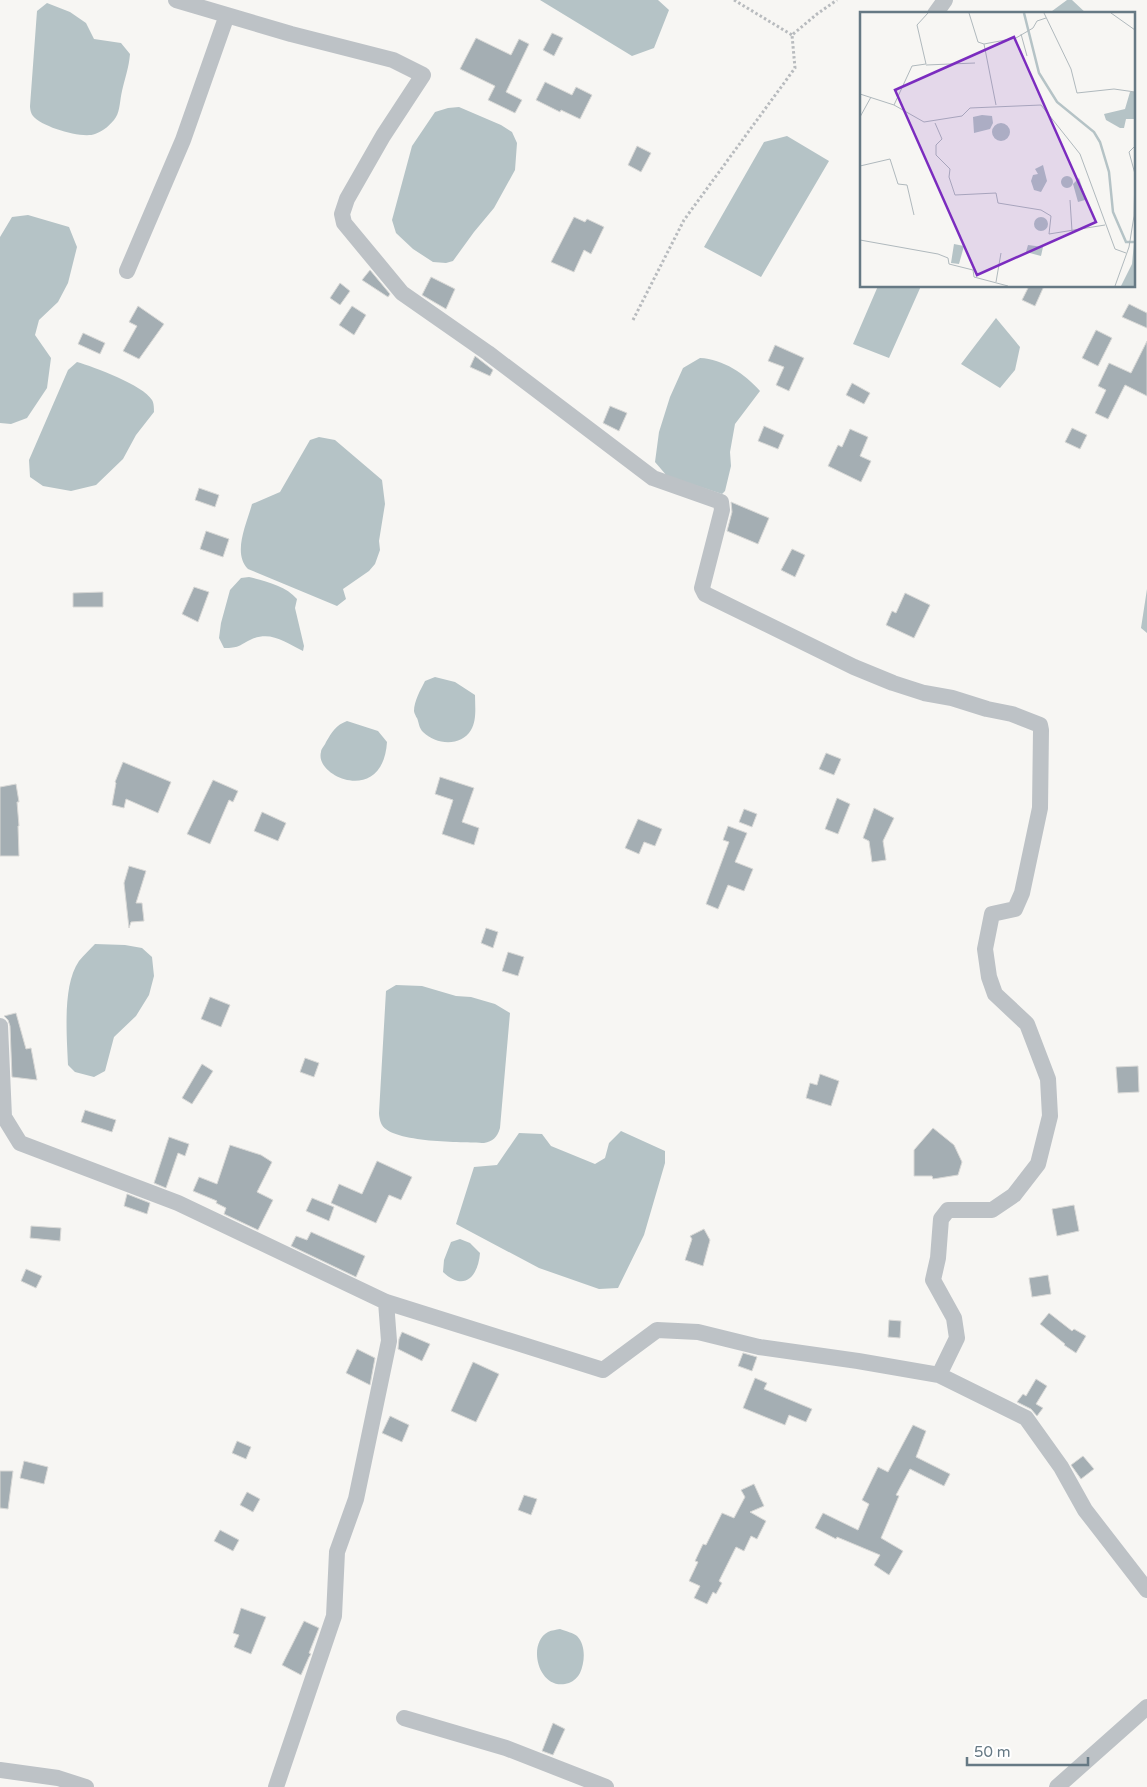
<svg xmlns="http://www.w3.org/2000/svg" width="1147" height="1787" viewBox="0 0 1147 1787" font-family="'Varela Round',sans-serif">
  <rect width="100%" height="100%" fill="#f7f6f3"/>
  <path fill="#b5c3c6" d="M540 0H658L669 10 654 48 632 56Z
    M1067 0H1072L1087 14H1048Z
    M47 3 70 12 86 23 94 39 121 43 130 54C129 67 125 78 122 91 120 99 120 111 116 117 111 125 103 131 95 134 82 139 42 127 33 116 31 114 30 109 30 106L37 11Z
    M459 107 501 125 512 132 517 143 515 170 494 208 474 232 453 261 446 263 433 262 413 249 396 233 392 220 412 146 435 112 448 108Z
    M787 136 829 161 761 277 704 247 764 142Z
    M28 215 69 227 77 247 68 283 58 302 39 320 35 335 51 358 47 388 27 418 11 424 0 423V237L12 217Z
    M878 286H921L889 358 853 344Z
    M996 318 1020 347 1015 370 1000 388 961 364Z
    M700 358C723 359 745 374 760 391L735 424 730 452 731 466 725 491 722 494 667 476 655 462 659 432 670 397 683 368Z
    M77 362C94 367 143 385 152 400 154 403 154 409 154 412L136 435 123 459 96 485 71 491 43 486 30 477 29 460 68 370Z
    M319 437 335 440 382 480 385 504 379 541 380 550 375 564 369 571 343 589 346 599 337 606 248 569C232 553 247 523 252 504L280 492 310 440Z
    M249 577C265 581 286 586 297 599L295 608 304 646 303 651C285 642 270 630 250 640 238 646 239 648 224 648L219 638 221 623 230 590 241 578Z
    M1147 589V633L1141 628Z
    M435 677 455 682 475 695C475 706 477 720 471 730 461 747 436 745 423 732 419 728 419 723 417 718 416 717 414 712 414 711 414 701 421 689 425 681Z
    M347 721 378 731 387 742C383 806 314 777 321 752 321 749 325 745 326 742 332 732 336 725 347 721Z
    M95 944 125 945 142 948 152 957 154 976 149 995 136 1016 114 1037 105 1071 94 1077 75 1072 68 1065C67 1037 62 985 79 961 84 955 90 949 95 944Z
    M396 985 422 986 456 996 471 997 495 1004 510 1013 500 1128C497 1138 493 1141 484 1143 463 1142 393 1143 382 1125 380 1122 379 1116 379 1113L386 991Z
    M621 1131 665 1151V1163L644 1235 618 1288 599 1289 539 1268 456 1224 474 1167 497 1165 519 1133 542 1134 551 1146 595 1164 605 1158 609 1143Z
    M460 1239 470 1243 480 1253C478 1277 464 1292 443 1272L444 1260 451 1242Z
    M560 1629C565 1631 574 1633 577 1636 586 1645 585 1662 580 1673 578 1677 574 1681 569 1683 539 1693 526 1644 548 1632 552 1630 556 1630 560 1629Z"/>
  <path fill="#a4aeb3" stroke="#d8d8d6" d="M552 33 563 38 554 56 543 50Z
    M476 38 511 55 519 39 529 44 506 92 522 100 515 113 488 100 495 86 460 69Z
    M545 82 572 95 576 87 592 95 580 119 561 110 560 112 536 100Z
    M637 146 651 153 641 172 628 165Z
    M574 217 585 222 587 219 604 227 591 254 584 250 574 272 551 262Z
    M370 270 390 294 388 297 362 280Z
    M431 277 455 289 446 309 422 295Z
    M340 283 350 291 340 305 330 298Z
    M1029 286H1044L1035 306 1022 300Z
    M1129 304 1147 313V328L1122 317Z
    M138 306 164 324 139 359 123 351 137 326 129 322Z
    M352 306 366 315 354 335 339 325Z
    M1096 330 1112 338 1098 366 1082 358Z
    M83 333 105 343 100 354 78 344Z
    M1147 341V396L1125 385 1108 419 1095 413 1106 390 1098 386 1109 363 1131 373Z
    M775 345 804 358 789 391 776 385 784 367 768 361Z
    M475 356 493 370 490 376 470 367Z
    M852 383 870 393 864 404 846 395Z
    M610 406 627 413 619 431 603 423Z
    M764 426 784 435 778 449 758 441Z
    M1072 428 1087 435 1080 449 1065 442Z
    M850 429 868 437 860 456 871 461 861 482 828 466 838 445 842 447Z
    M199 488 219 495 215 507 195 500Z
    M731 502 769 518 758 544 727 531 732 512Z
    M206 531 229 539 223 557 200 549Z
    M792 549 805 555 795 577 781 570Z
    M194 587 209 592 198 622 182 614Z
    M103 592V607H73V593Z
    M905 593 930 605 914 638 886 625 892 611 896 613Z
    M826 753 841 759 834 775 819 769Z
    M123 762 171 782 158 813 126 799 124 808 112 805 116 783 115 782Z
    M440 777 474 788 462 822 479 828 474 845 442 834 453 800 435 794Z
    M213 780 238 791 233 802 229 800 210 844 187 834Z
    M16 784 19 802H17L19 826H18L19 856H0V787Z
    M837 798 850 804 838 834 825 829Z
    M874 808 894 818 883 841 886 860 872 862 869 841 863 838Z
    M744 809 757 814 752 827 739 822Z
    M262 812 286 823 278 841 254 831Z
    M638 819 662 829 655 846 644 842 639 854 625 848Z
    M728 826 747 833 735 862 753 869 744 891 728 885 718 909 706 904 729 842 723 840Z
    M129 866 146 871 136 903H142L144 921 131 922 129 928 124 883Z
    M486 928 498 932 493 948 481 943Z
    M508 952 524 957 518 976 502 971Z
    M210 997 230 1005 221 1027 201 1019Z
    M16 1013 26 1049 31 1048 37 1080 12 1077 10 1026 8 1020 4 1016Z
    M305 1058 319 1063 314 1077 300 1072Z
    M202 1064 213 1071 192 1104 182 1098Z
    M1138 1066 1139 1092 1118 1093 1116 1067Z
    M820 1074 839 1081 831 1106 806 1098 810 1083 817 1085Z
    M85 1110 116 1120 112 1132 81 1122Z
    M933 1128 954 1145 962 1162 958 1175 933 1179 932 1176H914V1150Z
    M169 1137 189 1144 185 1156 178 1153 166 1188 154 1183Z
    M230 1145 261 1155 272 1162 257 1192 273 1200 258 1230 224 1214 226 1208 216 1203 217 1201 193 1191 199 1177 217 1184Z
    M377 1161 412 1177 401 1200 389 1195 376 1223 331 1203 339 1184 362 1194Z
    M127 1194 150 1203 147 1214 124 1206Z
    M312 1198 334 1207 329 1221 306 1211Z
    M1074 1205 1079 1231 1057 1236 1052 1209Z
    M31 1226 61 1228 60 1241 30 1238Z
    M704 1229 710 1240 703 1266 685 1260 692 1239 690 1236Z
    M311 1232 365 1256 356 1277 291 1246 296 1236 307 1240Z
    M26 1269 42 1276 36 1288 21 1281Z
    M1048 1275 1051 1294 1032 1297 1029 1278Z
    M1049 1313 1072 1331 1074 1329 1086 1336 1076 1353 1064 1345 1065 1344 1040 1324Z
    M889 1320 901 1321 900 1338 888 1337Z
    M402 1332 430 1344 422 1361 398 1349 399 1339Z
    M357 1349 375 1358 370 1385 346 1373Z
    M743 1353 757 1357 752 1371 738 1366Z
    M473 1362 499 1374 476 1422 451 1411Z
    M755 1378 767 1383 764 1389 812 1409 806 1422 789 1415 785 1425 743 1408Z
    M1036 1379 1047 1386 1036 1404 1043 1408 1037 1416 1031 1409 1017 1402 1023 1394 1026 1396Z
    M390 1416 409 1425 402 1442 382 1433Z
    M913 1425 926 1431 916 1457 950 1474 944 1486 910 1469 896 1495 899 1496 881 1538 903 1551 889 1575 874 1565 880 1555 837 1537 836 1539 815 1528 823 1513 858 1530 869 1504 862 1500 878 1467 888 1472Z
    M237 1441 251 1447 246 1459 232 1453Z
    M1083 1456 1094 1469 1081 1479 1071 1465Z
    M24 1461 48 1467 44 1484 20 1478Z
    M0 1471H13L8 1509 0 1508Z
    M754 1484 764 1506 750 1512 766 1521 757 1539 751 1536 744 1551 736 1547 719 1581 722 1583 716 1594 713 1592 707 1604 694 1598 700 1586 689 1581 698 1562 695 1561 703 1544 706 1545 722 1513 734 1518 745 1497 741 1490Z
    M247 1492 260 1499 253 1512 240 1505Z
    M524 1495 537 1499 531 1515 518 1510Z
    M220 1530 239 1540 233 1551 214 1541Z
    M241 1608 266 1617 251 1654 234 1647 239 1635 233 1633Z
    M304 1621 319 1628 309 1653 311 1654 309 1657 301 1675 282 1665Z
    M553 1723 565 1729 553 1755 542 1751Z"/>
  <g fill="none" stroke-linecap="round" stroke-linejoin="round">
    <path stroke="#b8bbbe" stroke-width="3" stroke-dasharray="2.5 2.5" stroke-linecap="butt" d="M734 0 792 35
      M633 320 684 220 795 68 792 35 817 14 837 0"/>
    <path stroke="#bdc2c6" stroke-width="16" d="M176 0 291 34 393 60 423 75 383 136 347 199 342 214 344 223 402 293 488 353 653 478 721 502 722 510 702 588 705 594 854 667 893 683 924 693 952 698 987 709 1012 714 1040 725 1041 730 1040 808 1022 893 1015 909 992 914 985 949 989 977 995 994 1027 1024 1048 1079 1050 1116 1038 1164 1014 1195 992 1210H948L941 1219 938 1258 933 1280 954 1318 957 1338 939 1375
      M935 14 945 0
      M127 271 183 140 227 15
      M0 1026 4 1117 20 1143 178 1203 386 1302 603 1370 657 1330 698 1332 759 1347 858 1361 939 1375 1026 1418 1061 1467 1085 1510 1147 1590
      M404 1718 506 1748 606 1787
      M0 1770 58 1778 86 1787
      M276 1787 334 1616 337 1552 356 1499 389 1341 386 1302
      M1057 1787 1147 1707"/>
  </g>
  <g transform="translate(860 12)">
    <rect width="275" height="275" fill="#f7f6f3"/>
    <path d="M270 80H275V107H266L264 116H260L246 108 244 102 265 97ZM122 103 132 104 133 111 130 117 114 121 113 105ZM132 120a9 9 0 1 1 18 0a9 9 0 1 1-18 0ZM183 153 187 169 181 180 174 178 171 169 173 163 178 162 175 157ZM201 170a6 6 0 1 1 12 0a6 6 0 1 1-12 0ZM219 166 225 184V188L218 190 213 172ZM174 212a7 7 0 1 1 14 0a7 7 0 1 1-14 0ZM275 220V274H261L272 252ZM94 232 104 234 99 252 91 251ZM168 233 183 235 181 244 166 240Z" fill="#b5c3c6"/>
    <path fill="none" stroke="#b5c3c6" stroke-width="2.5" d="M164 1 179 61 197 90 234 120 240 130 249 160 253 200 266 230H275"/>
    <path fill="none" stroke="#b0b9bd" stroke-width="1" d="M109 1 118 30 124 32 136 93M184 1 211 57 217 81 254 77 275 80M251 1 275 18M161 22 167 44M124 32 156 26 173 16 177 9 186 6M66 53 115 51M0 82 34 93 64 110 102 104 110 96 181 93 220 142 255 237 266 241M34 93 52 54 66 52 57 13 68 1M0 105 11 85M75 111 82 127 76 133V143L90 157 89 165 95 183 136 181 138 191 181 198 191 204 189 222 245 213M0 154 30 147 38 172 47 173 54 203M210 188 212 219M0 228 78 242 88 246 89 252 113 258 114 265 148 274M136 270 141 241M255 274 269 235 274 204 275 162 269 140 275 134"/>
    <path fill="#7b2cbf" fill-opacity="0.15" stroke="#7b2cbf" stroke-width="2.5" d="M154 25 236 210 117 263 35 78Z"/>
    <rect width="275" height="275" fill="none" stroke="#667984" stroke-width="2.5"/>
  </g>
  <path d="M967 1757v8h121v-8" fill="none" stroke="#667984" stroke-width="2.5"/>
  <text x="974" y="1757" font-size="15" fill="#667984" stroke="#ffffff" stroke-width="4" paint-order="stroke">50 m</text>
</svg>
